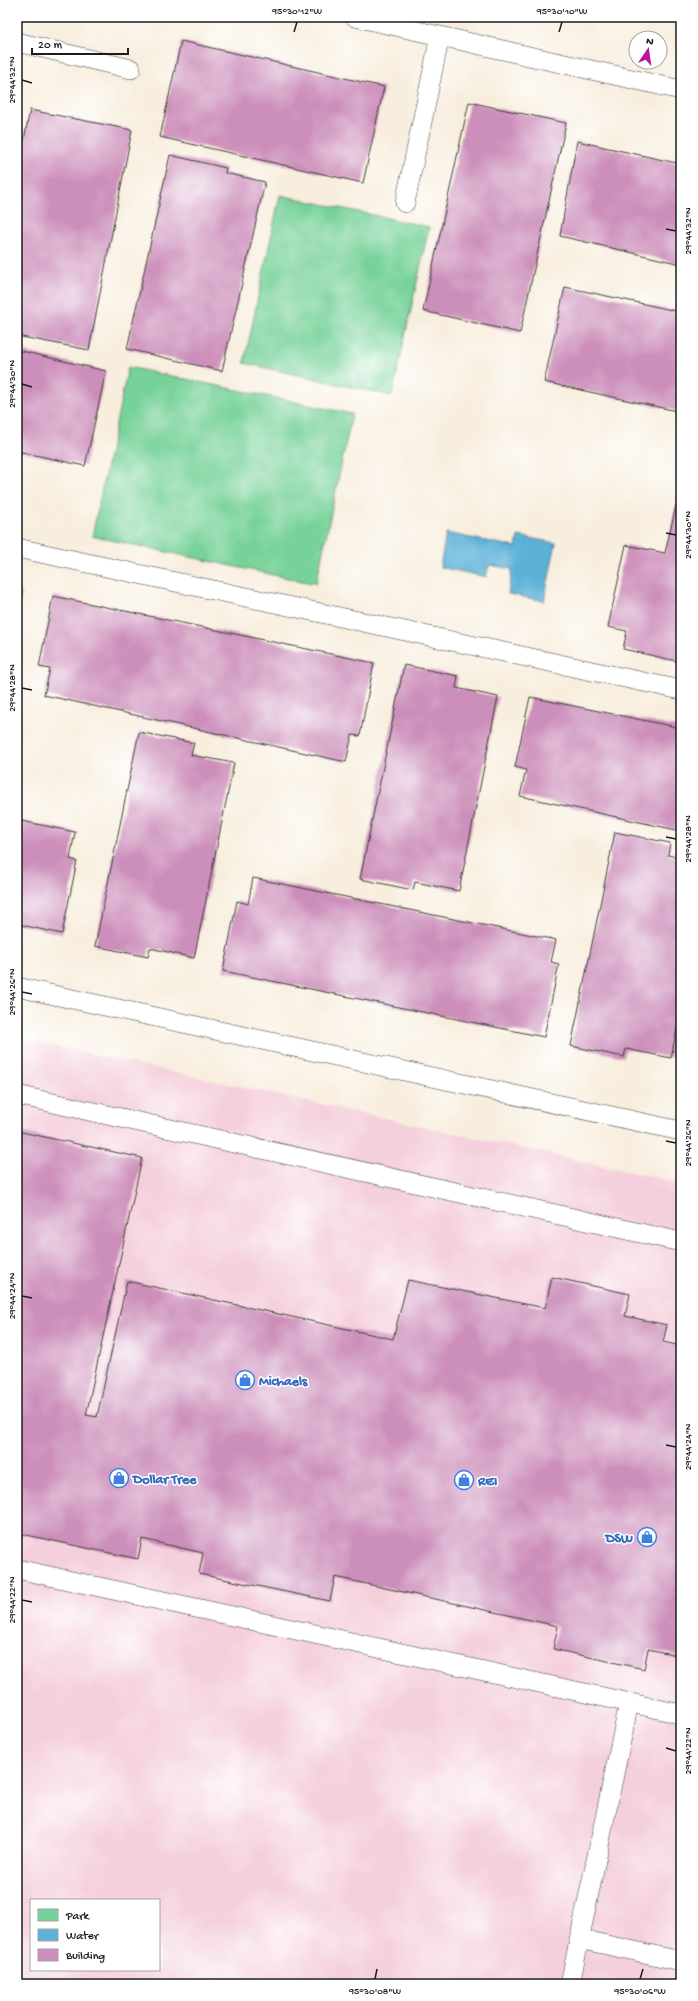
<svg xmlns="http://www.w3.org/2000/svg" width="698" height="2001" viewBox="0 0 698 2001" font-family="'Gochi Hand',sans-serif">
  <rect width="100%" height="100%" fill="#fff"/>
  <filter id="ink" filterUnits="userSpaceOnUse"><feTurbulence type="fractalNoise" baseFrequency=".025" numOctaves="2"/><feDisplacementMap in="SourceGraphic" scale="8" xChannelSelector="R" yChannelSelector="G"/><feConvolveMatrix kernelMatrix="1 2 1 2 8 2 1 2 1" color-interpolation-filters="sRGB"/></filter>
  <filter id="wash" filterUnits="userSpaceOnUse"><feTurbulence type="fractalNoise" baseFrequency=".012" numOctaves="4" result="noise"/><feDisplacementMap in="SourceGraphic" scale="16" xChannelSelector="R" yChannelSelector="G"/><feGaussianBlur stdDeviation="0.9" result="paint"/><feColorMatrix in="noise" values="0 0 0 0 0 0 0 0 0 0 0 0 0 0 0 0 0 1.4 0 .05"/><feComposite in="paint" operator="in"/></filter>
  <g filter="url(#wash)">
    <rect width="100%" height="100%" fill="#f8eede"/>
    <path fill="#f4cfdc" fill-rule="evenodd" d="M17 1038 681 1183V1984H17ZM31 1900H159V1970H31Z"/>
    <path fill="#77d299" stroke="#4a775a" d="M280 195 429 227 392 396 244 363Z
      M128 367 352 414 316 584 92 536Z"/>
    <path fill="#5cb1d8" stroke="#3c667a" d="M446 533 516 547 518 536 556 543 544 601 508 594 512 569 489 565 486 577 440 567Z"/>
    <g id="blocks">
      <path fill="#cc8eba" d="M181 41 384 87 363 183 160 137Z
        M469 102 566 123 520 333 423 311Z
        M30 110 132 130 89 350 17 336V174Z
        M577 141 681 164V264L560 236Z
        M170 155 226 168 225 173 265 182 222 371 127 349Z
        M565 287 681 312V412L544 382Z
        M17 350 106 371 85 466 17 451Z
        M681 484V662L623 649 627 631 608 627 626 545 665 553Z
        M17 591 22 592 18 613 17 612Z
        M53 596 374 663 360 736 352 735 346 762 44 695 50 669 39 667Z
        M404 665 458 676 456 688 498 697 459 891 415 882 413 890 360 879Z
        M530 697 681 728V831L520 796 526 770 515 767Z
        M139 732 194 743 191 755 234 763 194 958 150 948 148 957 95 946Z
        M17 820 75 832 70 859 77 861 62 934 17 924Z
        M615 832 670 843 668 855 681 858V1008L671 1058 626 1049 624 1057 571 1046Z
        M253 878 556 940 551 962 559 964 544 1037 223 971 237 901 248 904Z
        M17 1131 142 1158 86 1415 97 1417 127 1281 393 1339 408 1280 545 1308 552 1277 630 1294 625 1316 667 1325 663 1342 681 1346V1656L648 1649 644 1669 553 1649 558 1626 335 1577 330 1601 199 1574 203 1553 142 1539 138 1559 17 1533Z"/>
    </g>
  </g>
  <g filter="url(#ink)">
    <use href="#blocks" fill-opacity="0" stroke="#3d3c39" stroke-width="1"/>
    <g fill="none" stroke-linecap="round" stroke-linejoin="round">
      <defs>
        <path id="service" d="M355 17 681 90
          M17 42 131 69
          M405 203 440 36
          M17 548 681 690
          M17 987 681 1131
          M17 1095 681 1242
          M17 1569 681 1714
          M579 1939 681 1961
          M570 1984 629 1703"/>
      </defs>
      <use href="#service" stroke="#3d3c39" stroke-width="20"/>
      <use href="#service" stroke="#fff" stroke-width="19"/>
    </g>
  </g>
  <path fill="none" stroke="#1c1c1c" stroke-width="1.5" d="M294 32 297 22M559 32 562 22M22 80 32 83M666 229 676 231M22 384 32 387M666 533 676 535M22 688 32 690M666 837 676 839M22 992 32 994M666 1141 676 1143M22 1296 32 1298M666 1445 676 1447M22 1600 32 1602M666 1748 676 1751M375 1979 377 1969M640 1979 643 1969"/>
  <defs>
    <symbol id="shop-ring" viewBox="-11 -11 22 22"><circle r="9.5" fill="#fff" stroke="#3f7fe0" stroke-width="1.5"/><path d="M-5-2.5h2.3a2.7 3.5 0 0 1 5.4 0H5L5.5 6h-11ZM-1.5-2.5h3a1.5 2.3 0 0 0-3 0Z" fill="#3f7fe0"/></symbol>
  </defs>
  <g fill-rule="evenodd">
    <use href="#shop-ring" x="234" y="1369" width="22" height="22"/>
    <use href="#shop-ring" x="108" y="1467" width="22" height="22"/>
    <use href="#shop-ring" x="453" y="1469" width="22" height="22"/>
    <use href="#shop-ring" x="636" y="1526" width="22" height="22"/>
  </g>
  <g text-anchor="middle" stroke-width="3" stroke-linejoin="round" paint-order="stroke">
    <g font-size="14" font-weight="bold" fill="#366cbe" stroke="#fff" text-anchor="start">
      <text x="259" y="1385">Michaels</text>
      <text x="133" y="1483">Dollar Tree</text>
      <text x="478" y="1485">REI</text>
      <text x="633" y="1542" text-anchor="end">DSW</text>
    </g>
  </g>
  <rect width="698" height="2001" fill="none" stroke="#fff" stroke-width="44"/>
  <rect x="30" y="1899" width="130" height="72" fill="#ffffff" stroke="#a4a4a4"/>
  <rect x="38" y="1909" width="20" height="12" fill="#77d299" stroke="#a4a4a4"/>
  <text x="66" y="1919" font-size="12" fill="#1c1c1c">Park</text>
  <rect x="38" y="1929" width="20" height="12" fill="#5cb1d8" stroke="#a4a4a4"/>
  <text x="66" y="1939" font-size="12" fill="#1c1c1c">Water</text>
  <rect x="38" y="1949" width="20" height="12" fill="#cc8eba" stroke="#a4a4a4"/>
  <text x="66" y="1959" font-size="12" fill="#1c1c1c">Building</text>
  <g transform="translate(648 50) rotate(13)"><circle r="19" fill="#ffffff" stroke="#a4a4a4"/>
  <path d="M0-3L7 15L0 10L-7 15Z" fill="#b5179e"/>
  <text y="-6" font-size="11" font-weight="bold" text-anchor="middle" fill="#1c1c1c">N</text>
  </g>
  <path d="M32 48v6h96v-6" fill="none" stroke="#1c1c1c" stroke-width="2"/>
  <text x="38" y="48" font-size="12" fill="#1c1c1c" stroke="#ffffff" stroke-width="3" paint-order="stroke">20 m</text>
  <rect x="22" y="22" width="654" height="1957" fill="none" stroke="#1c1c1c" stroke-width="1.5"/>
  <g font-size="10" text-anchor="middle" fill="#1c1c1c">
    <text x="297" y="14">95°30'12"W</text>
    <text x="562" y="14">95°30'10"W</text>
    <text transform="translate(11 80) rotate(-90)" y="4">29°44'32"N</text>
    <text transform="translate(687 231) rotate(-90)" y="4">29°44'32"N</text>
    <text transform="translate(11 384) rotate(-90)" y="4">29°44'30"N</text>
    <text transform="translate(687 535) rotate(-90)" y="4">29°44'30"N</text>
    <text transform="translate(11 688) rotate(-90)" y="4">29°44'28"N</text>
    <text transform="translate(687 839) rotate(-90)" y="4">29°44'28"N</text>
    <text transform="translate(11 992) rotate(-90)" y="4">29°44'26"N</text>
    <text transform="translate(687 1143) rotate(-90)" y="4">29°44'26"N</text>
    <text transform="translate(11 1296) rotate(-90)" y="4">29°44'24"N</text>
    <text transform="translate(687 1447) rotate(-90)" y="4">29°44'24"N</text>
    <text transform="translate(11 1600) rotate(-90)" y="4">29°44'22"N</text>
    <text transform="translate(687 1751) rotate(-90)" y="4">29°44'22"N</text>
    <text x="375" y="1994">95°30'08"W</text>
    <text x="640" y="1994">95°30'06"W</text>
  </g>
</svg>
